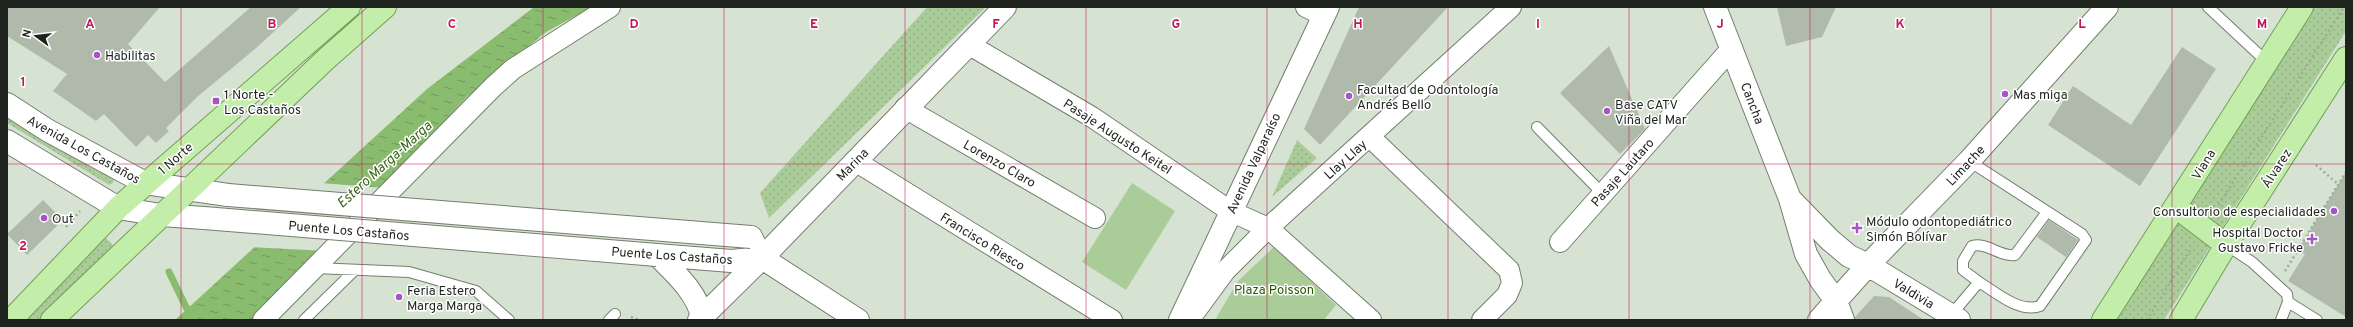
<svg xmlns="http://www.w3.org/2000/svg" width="2353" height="327" viewBox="0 0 2353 327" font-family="Overpass,sans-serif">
  <defs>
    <pattern id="grass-dots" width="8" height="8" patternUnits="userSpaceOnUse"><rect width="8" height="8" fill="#ac9"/><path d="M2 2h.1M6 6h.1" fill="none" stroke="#92af83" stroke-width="1.8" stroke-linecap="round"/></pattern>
    <pattern id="water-ripples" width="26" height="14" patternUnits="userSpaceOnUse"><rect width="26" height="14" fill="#8abc6f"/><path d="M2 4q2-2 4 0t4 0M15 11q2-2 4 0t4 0" fill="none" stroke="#70985b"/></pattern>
  </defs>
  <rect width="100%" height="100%" fill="#d7e3d2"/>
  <path fill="url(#grass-dots)" d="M927 7H986L769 218 760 193Z
    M2314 7H2346V31L2164 320H2115Z
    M7 113 114 179 113 183 109 185 7 123Z
    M1297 140 1317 158 1272 197Z
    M105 237 113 245 41 320H28Z"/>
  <path fill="#ac9" d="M1132 183 1175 211 1126 290 1082 262Z
    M1274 247 1336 305 1324 320H1215L1238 281Z"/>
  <path fill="url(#water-ripples)" d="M534 7H592L546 32 467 97 300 275 255 320H175L427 89Z"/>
  <path fill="#d7e3d2" d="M321 183 385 188 326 251 251 247Z"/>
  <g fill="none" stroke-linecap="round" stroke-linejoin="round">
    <path stroke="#8abc6f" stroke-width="7" d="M169 272 186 307 195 320"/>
  </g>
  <path fill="#b0baab" d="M7 7H160L128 44 165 82 251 7H301L255 49 197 97 166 128 169 131 156 143 148 135 136 147 104 114 96 121 53 91 67 74 7 36Z
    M1359 7H1448L1320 145 1304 129Z
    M1777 7H1836L1822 37 1786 46Z
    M1609 46 1645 129 1620 154 1560 93Z
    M2182 47 2216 69 2140 186 2048 125 2073 86 2131 125Z
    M2346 172V317L2288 281 2305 254 2298 250Z
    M43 200 63 220 27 255 7 234Z
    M2049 220 2078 240 2066 257 2037 237Z
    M1874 296 1889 297 1924 320H1855V317Z"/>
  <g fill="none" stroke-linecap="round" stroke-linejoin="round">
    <defs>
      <path id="service" d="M2208 7 2267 62
        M1537 127 1603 194
        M2226 245 2252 262 2287 294 2288 302 2281 320
        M315 268 409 272 476 291 509 320
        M1979 282 1963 270V261L1972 246C1987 242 2000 257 2015 255L2047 212
        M2288 302 2317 320
        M1951 315 1979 282C1997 293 2019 313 2040 306L2086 240 2082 234 1969 161
        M304 320 355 270
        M609 320 615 314"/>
      <path id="minor" d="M1306 7 1324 16
        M968 44 1092 117 1230 211 1268 228 1371 320
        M905 108 1095 218
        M1370 137 1509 270 1512 283 1507 295 1482 320
        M855 161 1112 320
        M1560 242 1732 48
        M263 320 493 87 513 69 610 7
        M1189 320 1225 271 1268 228 1511 7"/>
      <path id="tertiary" d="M762 258 1005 7
        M1180 320 1328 7"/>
      <path id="secondary" d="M1715 7 1790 199 1806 254 1820 279 1836 301 1843 320
        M7 104 47 130 145 183 228 195
        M7 141 118 208 161 215 204 218
        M1790 199 1830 240 1849 256 1868 265 1959 320
        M751 237 762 258 858 320
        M657 255 731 261 762 258
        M657 255C675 273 698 293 703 320
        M699 320 762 258
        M1819 320 1868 265 1969 161 2107 7"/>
      <path id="primary" d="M2176 207 2226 245
        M11 320 118 208 349 7
        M52 320 325 60 385 7
        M2103 320 2302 7
        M2181 320 2226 245 2346 58"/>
    </defs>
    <use href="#service" stroke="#747e6f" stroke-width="12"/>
    <use href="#minor" stroke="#747e6f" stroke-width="22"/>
    <use href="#tertiary" stroke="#747e6f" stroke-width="24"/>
    <use href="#secondary" stroke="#747e6f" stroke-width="24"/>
    <use href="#primary" stroke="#709f54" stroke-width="24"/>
    <path stroke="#a0a99c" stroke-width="2.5" stroke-dasharray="2 3" stroke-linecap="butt" d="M2316 165 2338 184
      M2216 209 2344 7
      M66 227 80 211
      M2285 271 2346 172
      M631 317 640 320
      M2147 320 2192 247"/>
    <use href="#service" stroke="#fff" stroke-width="10"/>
    <use href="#minor" stroke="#fff" stroke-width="20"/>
    <use href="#tertiary" stroke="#fff" stroke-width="22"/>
    <use href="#secondary" stroke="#fff" stroke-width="22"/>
    <use href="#primary" stroke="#c3eeaa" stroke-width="22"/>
    <defs>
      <path id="secondary-bridge" d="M228 195 751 237
        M204 218 657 255"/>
    </defs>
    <use href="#secondary-bridge" stroke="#747e6f" stroke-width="24" stroke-linecap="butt"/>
    <use href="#secondary-bridge" stroke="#fff" stroke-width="22"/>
  </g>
  <path fill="none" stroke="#c2185b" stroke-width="1" stroke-opacity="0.55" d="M181 7V320M362 7V320M543 7V320M724 7V320M905 7V320M1086 7V320M1267 7V320M1448 7V320M1629 7V320M1810 7V320M1991 7V320M2172 7V320M7 164H2346"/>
  <g fill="#a555c5" stroke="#fff" stroke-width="1.5">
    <circle cx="97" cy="55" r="4"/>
    <circle cx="2005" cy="94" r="4"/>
    <circle cx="1349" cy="96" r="4"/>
    <rect x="212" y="97" width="8" height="8" rx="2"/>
    <circle cx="1607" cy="111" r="4"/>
    <circle cx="2334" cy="211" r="4"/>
    <circle cx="44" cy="218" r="4"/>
    <path d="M1855 222h4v4h4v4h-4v4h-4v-4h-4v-4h4z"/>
    <path d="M2310 233h4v4h4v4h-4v4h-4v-4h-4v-4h4z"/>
    <circle cx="399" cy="297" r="4"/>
  </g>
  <g text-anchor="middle" stroke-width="3" stroke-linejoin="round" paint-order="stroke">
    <g font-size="13" fill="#1f231d" stroke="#fff" text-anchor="start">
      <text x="105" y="60">Habilitas</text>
      <text x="1357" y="94">Facultad de Odontología<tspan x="1357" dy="15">Andrés Bello</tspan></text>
      <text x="224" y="99">1 Norte -<tspan x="224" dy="15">Los Castaños</tspan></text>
      <text x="2013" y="99">Mas miga</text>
      <text x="1615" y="109">Base CATV<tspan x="1615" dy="15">Viña del Mar</tspan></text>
      <text x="2326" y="216" text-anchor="end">Consultorio de especialidades</text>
      <text x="52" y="223">Out</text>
      <text x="1866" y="226">Módulo odontopediátrico<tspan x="1866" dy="15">Simón Bolívar</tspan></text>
      <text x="2303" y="237" text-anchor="end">Hospital Doctor<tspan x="2303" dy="15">Gustavo Fricke</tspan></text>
      <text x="407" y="295">Feria Estero<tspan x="407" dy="15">Marga Marga</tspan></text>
    </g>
    <g font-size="13" fill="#1f231d" stroke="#fff">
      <text transform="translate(1753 103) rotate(69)" y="5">Cancha</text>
      <text transform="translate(1118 136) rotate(33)" y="5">Pasaje Augusto Keitel</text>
      <text transform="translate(84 149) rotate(29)" y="5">Avenida Los Castaños</text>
      <text transform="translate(175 158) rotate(-41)" y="5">1 Norte</text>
      <text transform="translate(1345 159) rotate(-42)" y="5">Llay Llay</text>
      <text transform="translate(1000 163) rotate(30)" y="5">Lorenzo Claro</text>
      <text transform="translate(1253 163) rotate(-65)" y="5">Avenida Valparaíso</text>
      <text transform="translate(852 164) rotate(-46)" y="5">Marina</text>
      <text transform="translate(2203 164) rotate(-58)" y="5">Viana</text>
      <text transform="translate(1965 165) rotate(-47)" y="5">Limache</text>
      <text transform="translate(2276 168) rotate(-57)" y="5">Álvarez</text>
      <text transform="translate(1622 172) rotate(-48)" y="5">Pasaje Lautaro</text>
      <text transform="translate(349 230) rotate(5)" y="5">Puente Los Castaños</text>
      <text transform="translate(983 241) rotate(32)" y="5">Francisco Riesco</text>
      <text transform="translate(672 255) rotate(4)" y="5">Puente Los Castaños</text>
      <text transform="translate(1914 293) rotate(31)" y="5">Valdivia</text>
    </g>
    <g font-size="13" fill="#2b5803" stroke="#fff">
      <text x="1274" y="294">Plaza Poisson</text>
    </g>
    <g font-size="14" font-style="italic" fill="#376416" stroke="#fff">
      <text transform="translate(384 164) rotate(-42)" y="5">Estero Marga-Marga</text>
    </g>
  </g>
  <g font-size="13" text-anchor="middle" font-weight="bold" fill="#c2185b" stroke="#fff" stroke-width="3" stroke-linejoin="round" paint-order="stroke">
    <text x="90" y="28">A</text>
    <text x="272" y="28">B</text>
    <text x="452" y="28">C</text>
    <text x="634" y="28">D</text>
    <text x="814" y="28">E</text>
    <text x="996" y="28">F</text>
    <text x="1176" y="28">G</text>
    <text x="1358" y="28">H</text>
    <text x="1538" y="28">I</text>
    <text x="1720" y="28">J</text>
    <text x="1900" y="28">K</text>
    <text x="2082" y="28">L</text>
    <text x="2262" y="28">M</text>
    <text x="23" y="86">1</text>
    <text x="23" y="250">2</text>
  </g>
  <rect width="2353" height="327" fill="none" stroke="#1f231d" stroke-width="16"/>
  <g transform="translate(36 36) rotate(285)" stroke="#ffffff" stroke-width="3" paint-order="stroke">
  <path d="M0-3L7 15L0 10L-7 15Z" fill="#1f231d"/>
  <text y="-6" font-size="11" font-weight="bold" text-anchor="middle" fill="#1f231d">N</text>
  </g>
</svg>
